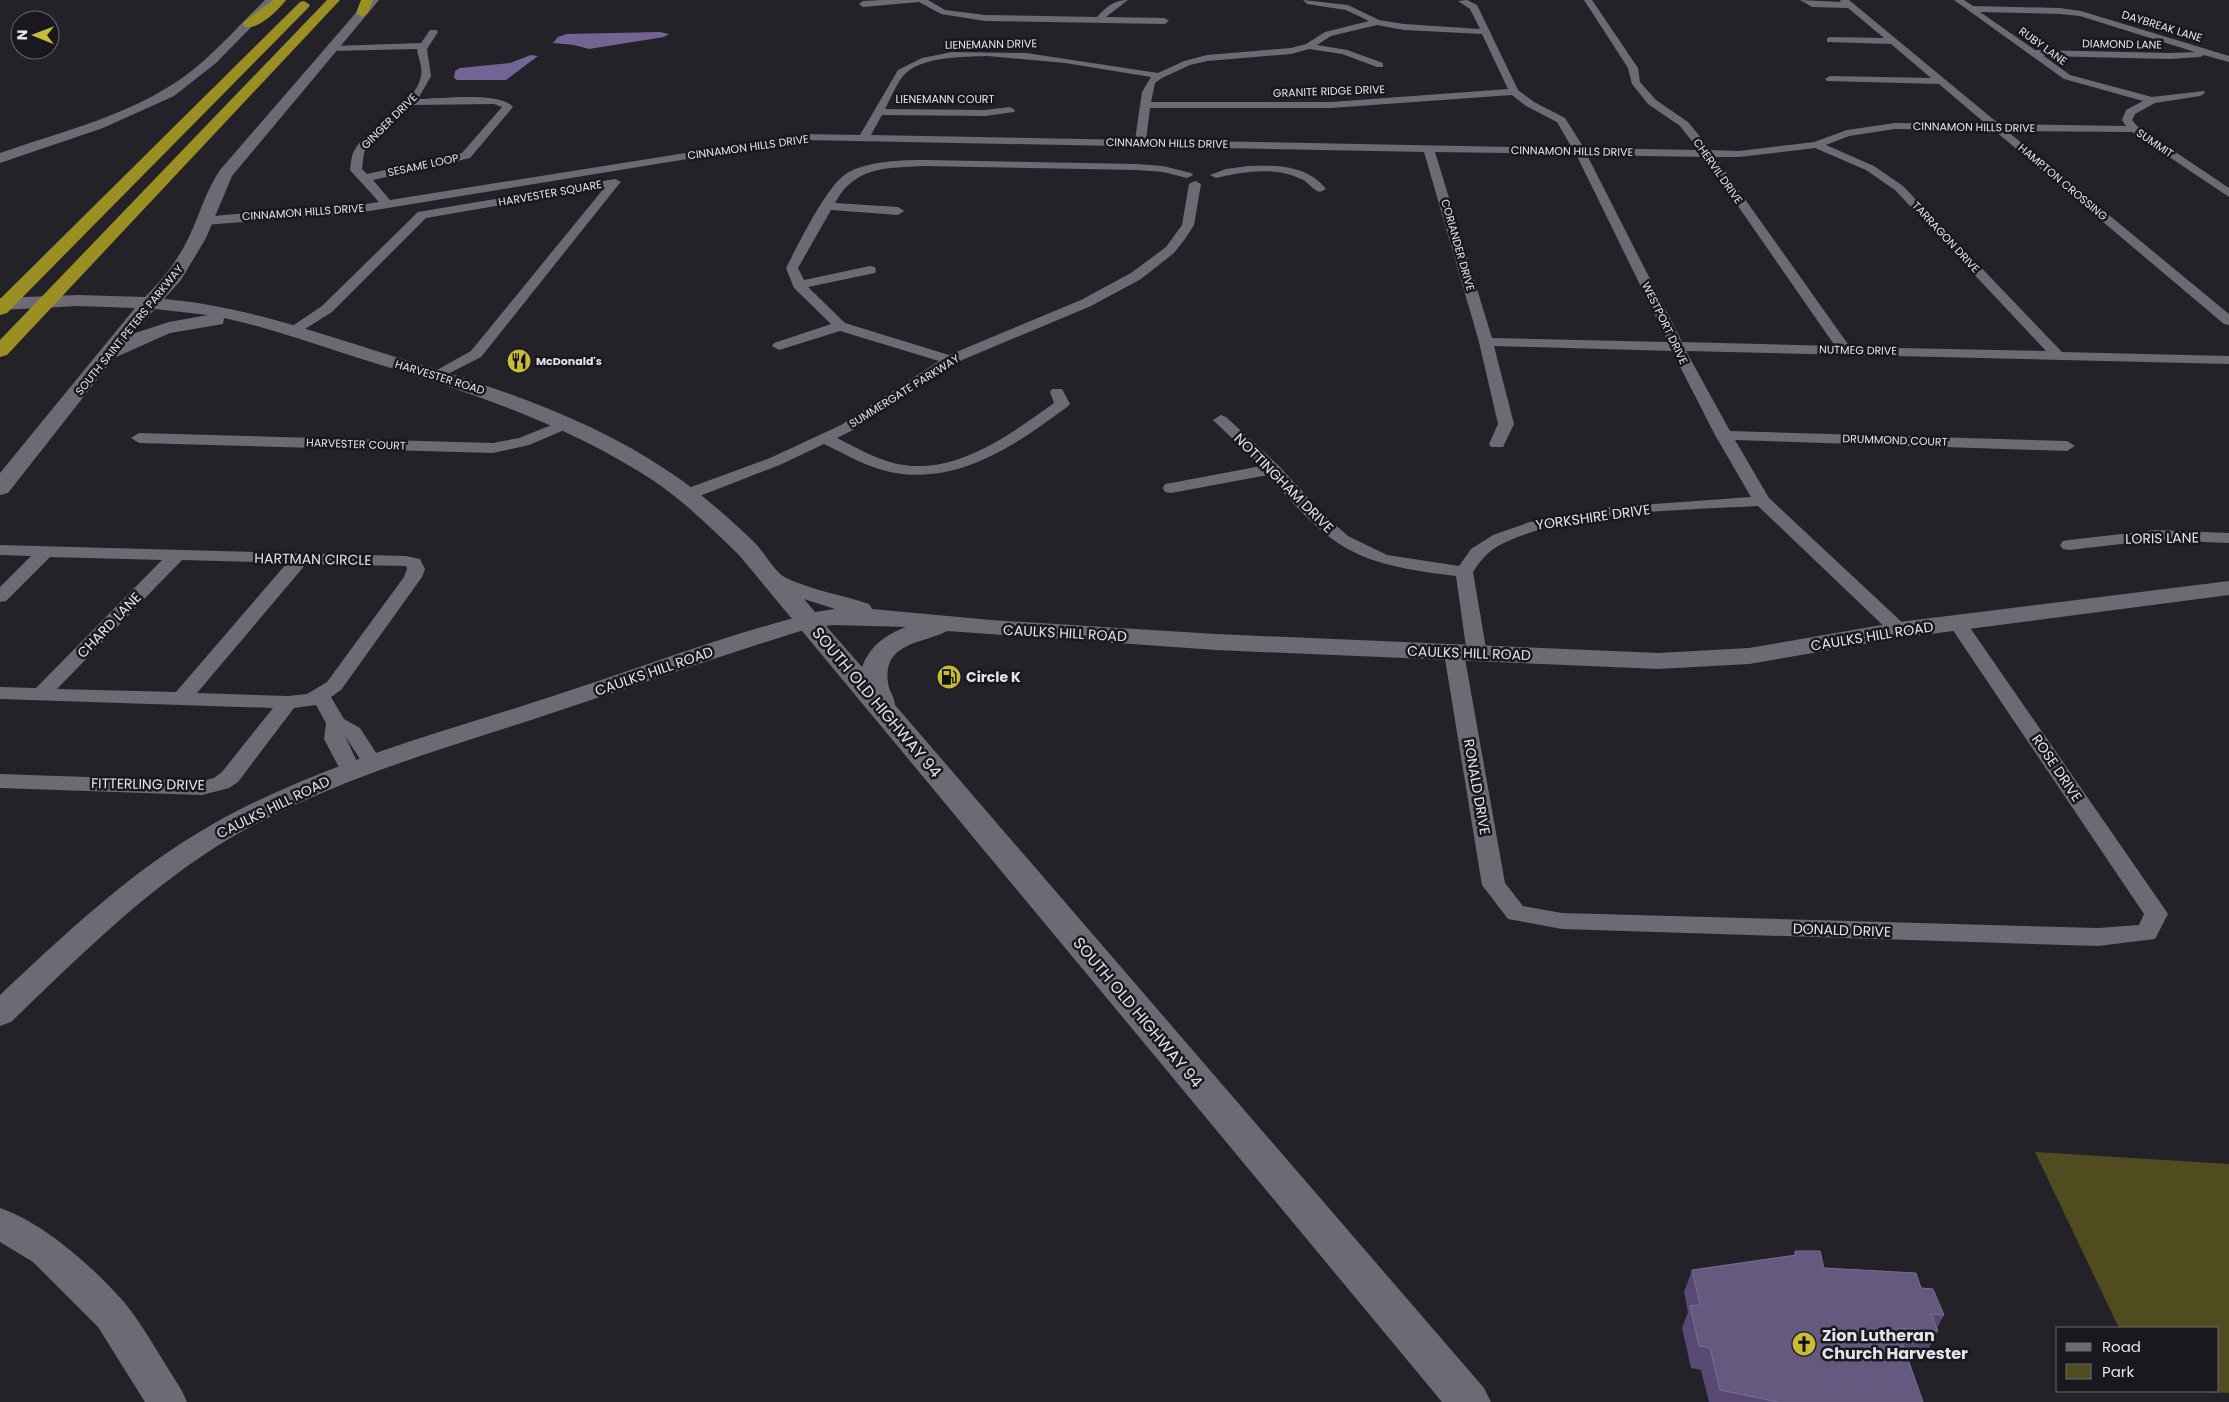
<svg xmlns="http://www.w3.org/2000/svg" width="2229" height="1402" viewBox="0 0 2229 1402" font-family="Poppins,sans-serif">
  <rect width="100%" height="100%" fill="#242229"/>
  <path fill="#514c1f" d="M2035 1152 2229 1164V1393L2184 1391H2218V1328H2119Z"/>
  <path fill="#736495" d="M660 32 669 34 664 37 589 49 574 45 553 43 558 37 567 34Z
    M531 55 538 56 506 80H457L454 78 455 71 460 68 510 63Z"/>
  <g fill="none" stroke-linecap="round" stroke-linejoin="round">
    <path fill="#6c6a72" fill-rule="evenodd" d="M882 0H928L945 10 985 15 1097 17C1106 7 1114 0 1128 0L1106 17 1165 18 1169 21 1165 24 985 21 941 14 919 2 863 7 859 4 863 1Z
      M1303 0 1348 5 1379 20 1404 24 1480 29 1470 9 1458 1 1467 0 1477 5 1518 90 1534 102 1565 118 1584 148 1699 150 1680 126 1648 104 1632 84 1628 68 1584 0H1592L1638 68 1640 82 1656 100 1688 122 1711 150 1739 151 1814 142 1847 130 1895 123 1986 124 1939 84 1827 81 1825 79 1830 76 1931 78 1891 44 1827 42V38L1830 37 1884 38 1848 8 1812 7 1800 0 1841 2 1840 0H1849L1999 124 2126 126 2122 120 2126 110 2143 101 2064 79 1954 0H1964L1973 6 2060 8 2081 11 2229 56V62L2204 55 2200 57 2170 59 2044 56 2070 75 2152 97 2204 91 2205 93 2200 96 2155 103 2135 114 2132 120 2138 127 2229 188V197L2132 132 2007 131 2229 314V325L2224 324 1994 130 1895 129 1849 136 1826 145 1874 166 1903 186 2062 352 2229 356V364L1686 351 1730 431 2067 441 2075 446 2067 451 1735 440 1769 498 1906 626 1908 630 1906 634H1892L1758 506C1684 510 1572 511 1506 542 1491 548 1481 559 1473 572L1487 654 1484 658H1470L1467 654 1456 576C1355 564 1334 551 1268 475L1171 493 1165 492 1163 488 1165 484 1171 483 1261 466 1213 420 1221 415 1226 417 1279 466 1324 515 1348 536 1387 555 1459 566 1471 549 1493 535 1530 522 1612 507 1751 497 1715 435 1672 351 1494 346 1514 424 1503 447H1491L1489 444 1498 424 1479 342 1424 152 804 140 351 214 204 225 198 221 204 217C262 211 321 211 379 202L350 170C351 164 351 156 354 151 368 125 416 105 421 76 423 67 418 58 417 49L330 51V47L333 46 421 43 430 30H436L438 32 427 49 431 76 418 99C439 99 500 91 513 107L470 158 373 180 390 200 804 134 860 135 898 70 922 58 952 52 1026 53 1158 73 1184 61 1207 55 1291 48 1306 44 1325 32 1369 21 1346 10 1307 4ZM1980 12 2060 14 2080 16 2195 52 2170 53 2035 50ZM1377 25 1404 30 1482 34 1508 89 1331 102H1151L1155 83 1162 78 1190 65 1207 61 1291 54 1309 49 1342 54 1377 67H1383V63L1347 50 1317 45 1331 36ZM987 56 1065 63 1151 77 1142 92 1135 140 871 135 882 115 985 116 1014 112 1015 110 1010 107 985 110 885 109C891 98 896 84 904 75 921 56 964 57 987 56ZM1512 95 1526 106 1557 122 1572 148 1146 140 1150 108H1331ZM494 104 502 107 462 153 367 174 362 169 364 153 367 147 412 105ZM1815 148 1866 170 1895 190 2046 351 1850 347 1715 157H1739ZM1435 152 1576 154 1668 342 1492 338ZM1587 155 1704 157 1835 346 1682 342Z
      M925 160 1137 164 1163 166 1191 173 1193 175 1187 178 1163 172 1137 170 925 166C886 168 855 166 835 203L898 207 904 211 898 215 831 210 798 268 804 280 870 266 875 267 876 270 875 273 808 287 845 323 949 355 1081 300 1131 273 1166 247 1182 225 1189 184 1195 181 1201 184 1194 225 1185 239 1174 253 1141 279 1091 306 955 363 851 431 837 438C855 447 874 458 893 463 953 478 1009 435 1054 403L1050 392 1052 389H1062L1070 404 1067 407C1017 444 961 484 895 473 870 469 847 455 824 444L782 464 692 499H680L678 495 680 491 770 458 841 425 939 361 840 331 779 350 772 346 774 343 831 324 794 288 786 268C798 245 828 182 849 172 870 161 902 160 925 160Z
      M1248 166C1277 165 1307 165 1326 189L1320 192C1312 190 1309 182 1301 179 1277 166 1241 172 1216 178L1210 175 1226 169Z
      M615 179 621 182 619 184 481 357 440 378 435 379 428 375 471 351 605 187 426 218 332 312 297 334 292 335 285 331 322 306 418 212Z
      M569 418 577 423 574 426 529 445 493 453 139 443 131 438 139 433 493 443 519 438Z
      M2156 530 2229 533V543L2156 540 2069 550 2063 549 2060 545 2063 541 2069 540Z
      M0 545 406 556 420 559 425 569 422 577 341 690 331 697 344 719 360 728 382 762 379 767 372 769 365 767 345 736 361 770 357 775 350 777 343 775 324 739 326 723 316 705 294 708 238 782 229 788 202 795 0 788V774L202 781 214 778 222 772 273 708 0 699V687L36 688 162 560 50 557 6 601 0 602V587L31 556 0 555ZM182 560 287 563 176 692 57 689ZM306 564 406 566 407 569 404 577 327 682 307 694 288 696 197 693Z
      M1957 617 1964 619 2164 908 2168 914 2155 939 2098 946 1562 929 1508 919 1482 885 1444 653 1447 649H1461L1464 653 1505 883 1523 906 1562 913 2098 928 2139 925 2144 914 1948 623 1950 619Z"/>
    <path fill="#6c6a72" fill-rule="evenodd" d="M809 614 817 616 821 621 817 626C722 655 629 688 534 719 432 752 326 783 232 837 149 886 80 956 11 1022L0 1026V995C66 933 133 869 213 824 319 764 438 734 553 696 638 669 722 636 809 614Z
      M0 1208C44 1223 93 1267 124 1302 144 1326 163 1362 181 1389L187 1402H145L98 1327 33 1262 0 1242Z"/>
    <path fill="#6c6a72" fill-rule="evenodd" d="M265 0H278L216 63 174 96 103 128 0 163V153C63 131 131 115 185 76 215 54 239 25 265 0Z
      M367 0H379L232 176 206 238 181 280 164 299C236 305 302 328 370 349 474 381 580 411 671 473 701 493 729 518 755 543 765 553 774 572 786 578 812 590 842 595 869 604L872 609 991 620 1216 634 1658 653 1749 648 1899 622 2229 581V595L1899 638 1749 664 1658 669 1216 650 947 631C923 644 882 642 888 683 889 691 895 698 895 705L1484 1388 1491 1402H1442L739 555C712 529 685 502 654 481 566 423 466 391 365 360 319 346 272 328 224 318L223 324 170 333 114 358 8 493 0 495V473L135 308 78 306 0 310V298L78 295 145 297C163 279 178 260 189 237 200 214 206 190 220 170ZM155 309 208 315 169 322 132 334ZM804 599 835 609 815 612ZM833 625 906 627C885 635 870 646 862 667L826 626Z"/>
    <path fill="#9b8f24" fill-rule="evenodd" d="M273 0H286C278 10 259 30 245 27L243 24 245 21Z
      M327 0H340L7 355 0 357V340Z
      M361 0H373L368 13 362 17 356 13Z
      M304 1 310 5 308 8 7 313 0 315V299L300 2Z"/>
  </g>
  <path fill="#574974" d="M1795 1251 1824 1268 1921 1288 1944 1315 1937 1328 1938 1331 1926 1353 1905 1352 1923 1402H1709L1701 1370 1691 1368 1682 1328 1688 1312 1684 1292 1692 1270 1793 1256Z"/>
  <path fill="#665980" stroke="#7a6f90" d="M1795 1251H1820L1824 1268 1916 1273 1921 1288 1933 1289 1944 1315 1931 1314 1938 1331 1897 1328 1923 1402H1778L1720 1390 1710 1348 1699 1346 1690 1306 1700 1305 1692 1270 1796 1255Z"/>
  <defs>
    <symbol id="restaurant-disc" viewBox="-11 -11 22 22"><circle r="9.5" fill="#c9bb3a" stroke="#1a181f"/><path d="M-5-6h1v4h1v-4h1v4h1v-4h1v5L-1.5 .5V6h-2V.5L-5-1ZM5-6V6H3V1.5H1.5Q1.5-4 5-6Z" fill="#111"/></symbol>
    <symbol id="fuel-disc" viewBox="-11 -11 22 22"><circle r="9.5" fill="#c9bb3a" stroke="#1a181f"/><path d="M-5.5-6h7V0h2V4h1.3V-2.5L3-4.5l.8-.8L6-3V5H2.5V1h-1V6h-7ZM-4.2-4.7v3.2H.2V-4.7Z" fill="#111"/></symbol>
    <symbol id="church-disc" viewBox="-11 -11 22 22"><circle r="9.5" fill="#c9bb3a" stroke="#1a181f"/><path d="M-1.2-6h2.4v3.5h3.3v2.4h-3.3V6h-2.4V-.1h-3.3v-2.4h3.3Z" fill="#111"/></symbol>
  </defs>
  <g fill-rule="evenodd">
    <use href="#restaurant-disc" x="505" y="347" width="28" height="28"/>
    <use href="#fuel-disc" x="935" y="663" width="28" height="28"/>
    <use href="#church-disc" x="1790" y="1330" width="28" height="28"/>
  </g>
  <g text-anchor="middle" stroke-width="5" stroke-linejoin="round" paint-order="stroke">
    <g font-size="11" fill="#e4e3e8" stroke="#1a181f">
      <text transform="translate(2162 26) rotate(17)" y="4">DAYBREAK LANE</text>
      <text transform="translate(991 44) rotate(-1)" y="4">LIENEMANN DRIVE</text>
      <text transform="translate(2122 44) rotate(1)" y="4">DIAMOND LANE</text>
      <text transform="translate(2043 46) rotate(36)" y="4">RUBY LANE</text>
      <text transform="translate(1329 91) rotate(-2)" y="4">GRANITE RIDGE DRIVE</text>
      <text x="945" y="103">LIENEMANN COURT</text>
      <text transform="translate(389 121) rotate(-45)" y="4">GINGER DRIVE</text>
      <text transform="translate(1974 127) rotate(1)" y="4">CINNAMON HILLS DRIVE</text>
      <text transform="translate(1167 143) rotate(1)" y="4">CINNAMON HILLS DRIVE</text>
      <text transform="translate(2155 143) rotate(34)" y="4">SUMMIT</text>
      <text transform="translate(748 147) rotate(-8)" y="4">CINNAMON HILLS DRIVE</text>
      <text transform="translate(1572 151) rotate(1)" y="4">CINNAMON HILLS DRIVE</text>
      <text transform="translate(423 165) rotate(-12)" y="4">SESAME LOOP</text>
      <text transform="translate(1718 171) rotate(55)" y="4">CHERVIL DRIVE</text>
      <text transform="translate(2063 182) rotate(40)" y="4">HAMPTON CROSSING</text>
      <text transform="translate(550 193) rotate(-10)" y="4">HARVESTER SQUARE</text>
      <text transform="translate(303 212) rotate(-4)" y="4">CINNAMON HILLS DRIVE</text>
      <text transform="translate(1946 237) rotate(47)" y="4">TARRAGON DRIVE</text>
      <text transform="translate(1458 245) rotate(74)" y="4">CORIANDER DRIVE</text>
      <text transform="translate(1665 323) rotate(64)" y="4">WESTPORT DRIVE</text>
      <text transform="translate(129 330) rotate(-51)" y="4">SOUTH SAINT PETERS PARKWAY</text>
      <text transform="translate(1858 350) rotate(1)" y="4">NUTMEG DRIVE</text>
      <text transform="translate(440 377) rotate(17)" y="4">HARVESTER ROAD</text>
      <text transform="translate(904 391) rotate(-32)" y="4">SUMMERGATE PARKWAY</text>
      <text transform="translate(1895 440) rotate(2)" y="4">DRUMMOND COURT</text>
      <text transform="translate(356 444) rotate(2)" y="4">HARVESTER COURT</text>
    </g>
    <g font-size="11" font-weight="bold" fill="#e4e3e8" stroke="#1a181f" text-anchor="start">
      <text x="536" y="365">McDonald's</text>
    </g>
    <g font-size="14" fill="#e4e3e8" stroke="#1a181f">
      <text transform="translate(1284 483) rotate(45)" y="5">NOTTINGHAM DRIVE</text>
      <text transform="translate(1593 517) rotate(-8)" y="5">YORKSHIRE DRIVE</text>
      <text transform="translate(2162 538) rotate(-1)" y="5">LORIS LANE</text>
      <text transform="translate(313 559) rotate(1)" y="5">HARTMAN CIRCLE</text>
      <text transform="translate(109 625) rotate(-46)" y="5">CHARD LANE</text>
      <text transform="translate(1065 633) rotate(3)" y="5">CAULKS HILL ROAD</text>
      <text transform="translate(1872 636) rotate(-9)" y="5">CAULKS HILL ROAD</text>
      <text transform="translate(1469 653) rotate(2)" y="5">CAULKS HILL ROAD</text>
      <text transform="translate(654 671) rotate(-19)" y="5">CAULKS HILL ROAD</text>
      <text transform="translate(2057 768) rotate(56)" y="5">ROSE DRIVE</text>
      <text transform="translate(148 784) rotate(1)" y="5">FITTERLING DRIVE</text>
      <text transform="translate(1477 787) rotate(80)" y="5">RONALD DRIVE</text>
      <text transform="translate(273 807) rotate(-26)" y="5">CAULKS HILL ROAD</text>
      <text transform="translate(1842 930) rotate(2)" y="5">DONALD DRIVE</text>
    </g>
    <g font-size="14" font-weight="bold" fill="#e4e3e8" stroke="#1a181f" text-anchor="start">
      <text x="966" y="682">Circle K</text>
    </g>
    <g font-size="16" fill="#e4e3e8" stroke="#1a181f">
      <text transform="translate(877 702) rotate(50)" y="6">SOUTH OLD HIGHWAY 94</text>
      <text transform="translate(1138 1012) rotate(50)" y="6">SOUTH OLD HIGHWAY 94</text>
    </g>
    <g font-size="16" font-weight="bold" fill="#e4e3e8" stroke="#1a181f" text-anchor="start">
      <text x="1822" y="1341">Zion Lutheran<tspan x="1822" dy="18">Church Harvester</tspan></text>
    </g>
  </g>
  <rect x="2056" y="1327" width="162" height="65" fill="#1a181f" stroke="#6b696f"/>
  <rect x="2066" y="1343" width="25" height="8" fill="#6c6a72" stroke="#6b696f"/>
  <text x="2102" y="1352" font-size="15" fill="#e4e3e8">Road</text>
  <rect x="2066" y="1364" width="25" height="15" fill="#514c1f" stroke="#6b696f"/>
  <text x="2102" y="1377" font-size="15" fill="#e4e3e8">Park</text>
  <g transform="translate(35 35) rotate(271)"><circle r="24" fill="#1a181f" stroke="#6b696f"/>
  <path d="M0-4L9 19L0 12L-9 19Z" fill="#c9bb3a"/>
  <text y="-8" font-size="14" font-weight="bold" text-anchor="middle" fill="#e4e3e8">N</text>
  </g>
</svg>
